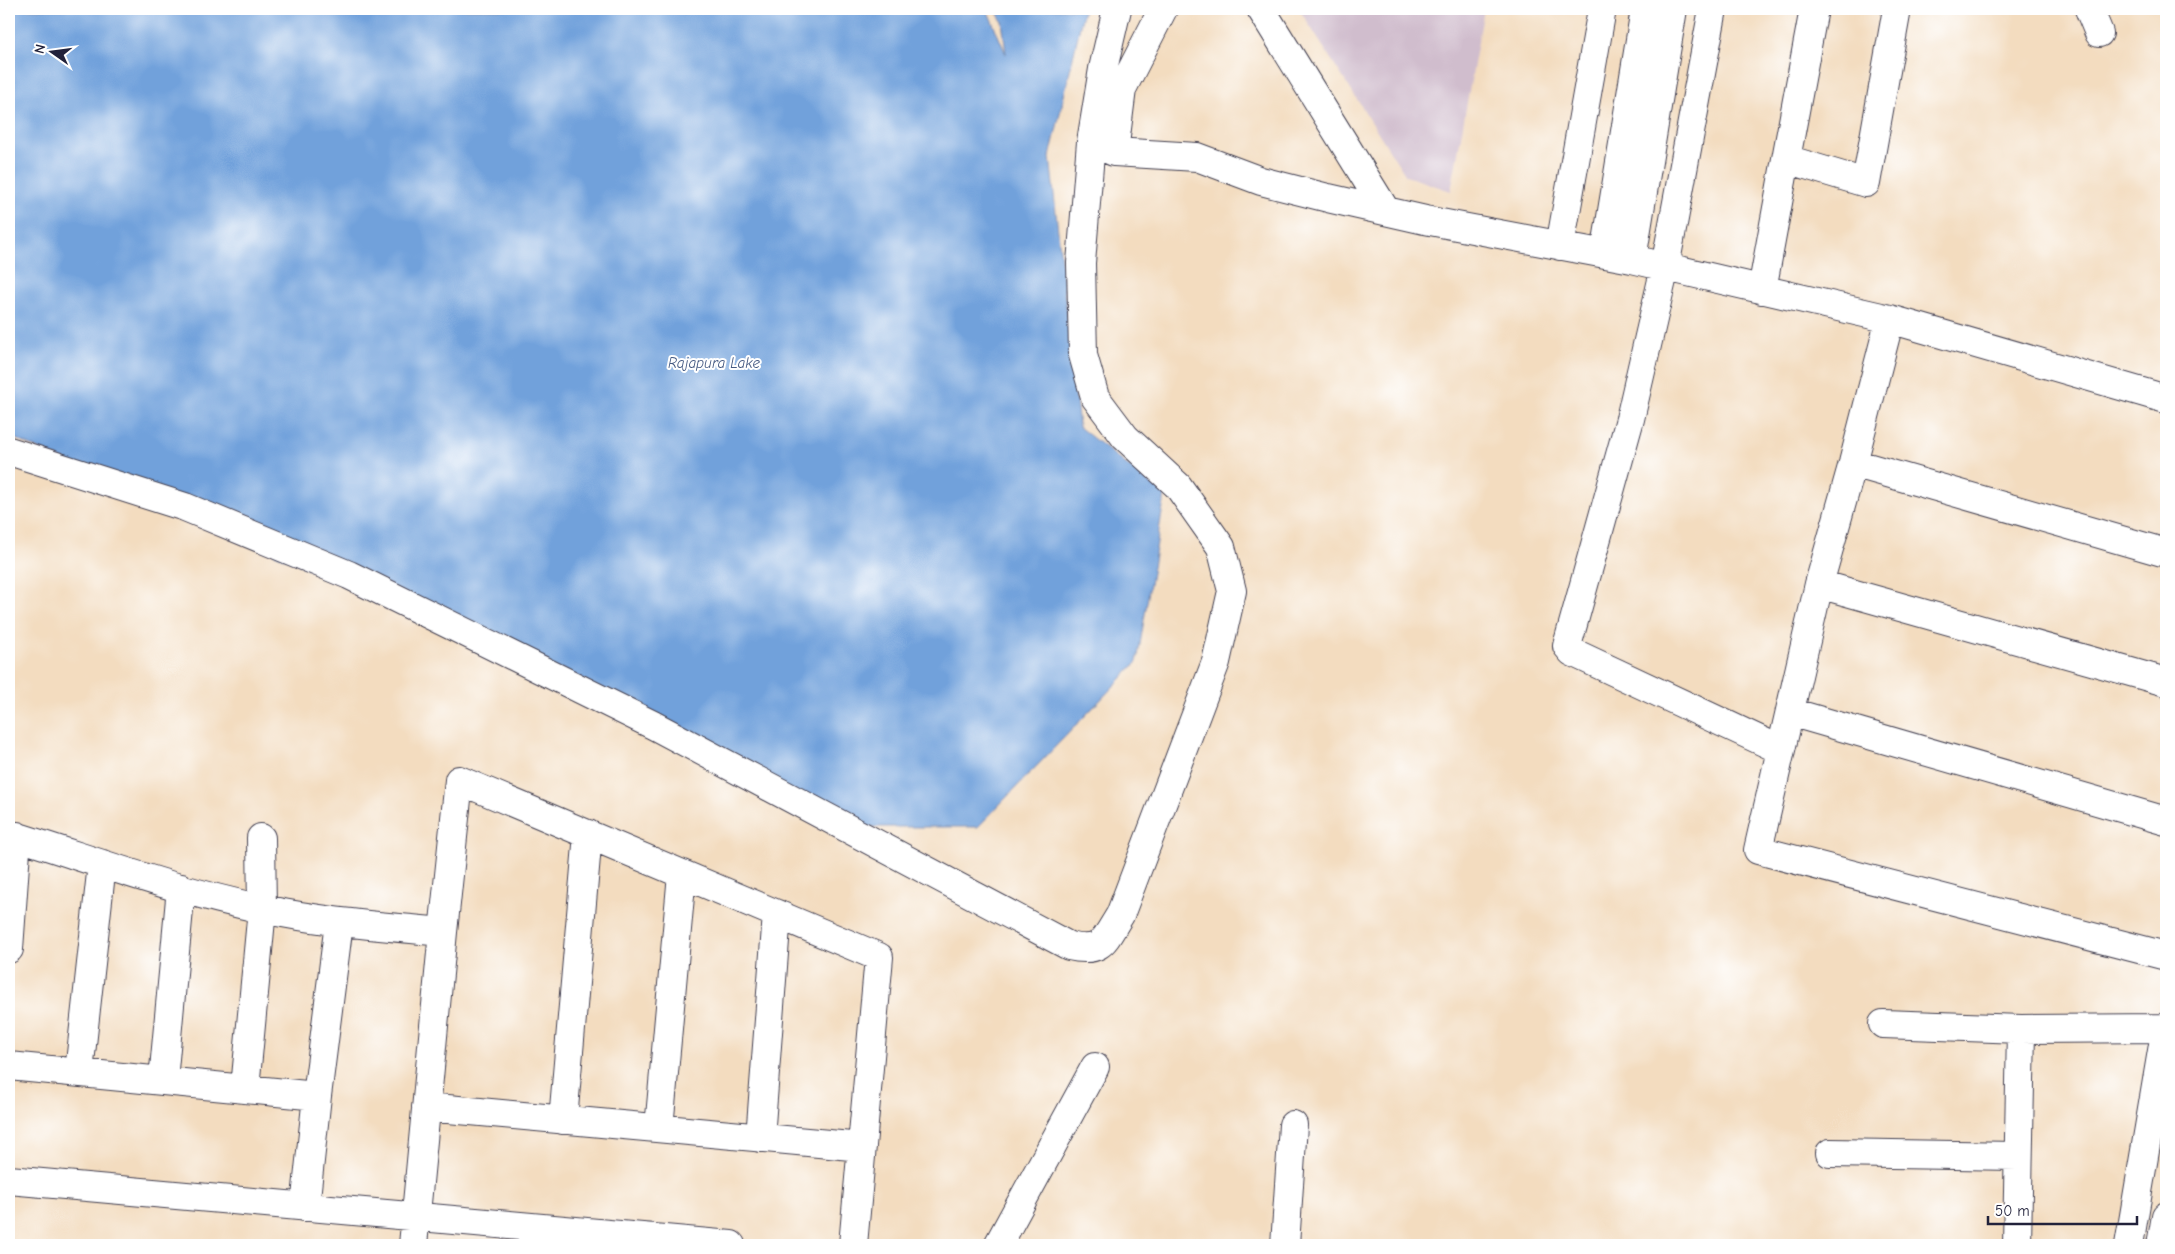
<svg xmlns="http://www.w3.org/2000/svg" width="2175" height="1254" viewBox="0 0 2175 1254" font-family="'Comic Neue',sans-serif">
  <rect width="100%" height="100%" fill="#fff"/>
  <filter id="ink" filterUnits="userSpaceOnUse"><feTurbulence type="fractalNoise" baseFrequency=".02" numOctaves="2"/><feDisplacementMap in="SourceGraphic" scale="10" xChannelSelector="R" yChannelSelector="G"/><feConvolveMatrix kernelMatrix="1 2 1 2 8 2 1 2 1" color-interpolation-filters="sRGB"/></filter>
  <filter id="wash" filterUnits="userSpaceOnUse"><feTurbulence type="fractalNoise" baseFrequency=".0096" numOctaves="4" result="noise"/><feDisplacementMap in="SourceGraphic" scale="20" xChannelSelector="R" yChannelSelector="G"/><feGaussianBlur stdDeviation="1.12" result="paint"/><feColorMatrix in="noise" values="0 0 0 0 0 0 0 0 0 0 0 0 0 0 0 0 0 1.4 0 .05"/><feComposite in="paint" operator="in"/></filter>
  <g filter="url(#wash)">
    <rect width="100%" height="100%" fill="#f3dcbf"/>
    <path fill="#d0bdcd" d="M1299 9H1484L1451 191 1406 176Z"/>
    <path fill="#71a1db" stroke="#4a628b" d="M9 9H987L1006 54 1002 21 995 9H1084L1050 157 1079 427 1165 495 1137 662 978 827H829L579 689 9 436Z"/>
  </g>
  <g filter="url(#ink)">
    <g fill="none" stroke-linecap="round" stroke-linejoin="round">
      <defs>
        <path id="minor" d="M1117 9 1103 69 1091 142 1114 152 1197 157 1261 181 1328 198 1425 220 1632 259 1890 319 2166 399
          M1261 9 1386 211
          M1713 9 1665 267 1630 419 1567 646 1572 652 1781 750
          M1814 9 1786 159 1866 183 1897 9
          M2089 9 2099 33
          M1114 152 1122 89 1163 9
          M1560 246 1602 9
          M1605 254 1645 9
          M1632 259 1673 9
          M1762 290 1786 159
          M1890 319 1853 463 1819 584 1758 850 2166 956
          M9 451 185 507 349 575 653 725 1069 946C1103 954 1104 940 1120 915L1216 662 1232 591 1221 547 1178 486 1125 437 1095 397 1083 355 1081 263 1091 142
          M1853 463 2166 553
          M1819 584 2166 682
          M1790 712 2166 821
          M9 834C93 860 176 891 263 909 322 922 382 926 443 932L413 1245
          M443 932 459 780 879 957 853 1245
          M9 949 17 836
          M1883 1024 2021 1029
          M9 1066 317 1096 305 1207
          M79 1072 102 864
          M163 1080 181 888
          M245 1088 262 909 261 838
          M317 1096 339 923
          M426 1107 862 1147
          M563 1120 588 834
          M659 1128 682 874
          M760 1138 777 914
          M1830 1153 2017 1156
          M9 1180 731 1245
          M998 1245 1095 1067
          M1285 1245 1293 1125
          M2017 1245 2021 1029 2166 1028
          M2129 1245 2166 1027
          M2161 1245 2166 1216"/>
      </defs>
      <use href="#minor" stroke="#413e4f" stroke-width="30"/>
      <use href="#minor" stroke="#fff" stroke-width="28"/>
    </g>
  </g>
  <g text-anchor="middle" stroke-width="4" stroke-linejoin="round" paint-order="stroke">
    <g font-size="15" font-style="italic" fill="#465b83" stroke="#fff">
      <text x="714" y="368">Rajapura Lake</text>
    </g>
  </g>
  <rect width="2175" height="1254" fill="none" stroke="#fff" stroke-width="30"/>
  <g transform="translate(52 52) rotate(284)" stroke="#ffffff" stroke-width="4" paint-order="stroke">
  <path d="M0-4L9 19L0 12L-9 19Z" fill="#22223b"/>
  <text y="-8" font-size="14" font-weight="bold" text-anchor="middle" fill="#22223b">N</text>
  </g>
  <path d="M1988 1216v8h149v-8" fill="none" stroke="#22223b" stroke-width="2.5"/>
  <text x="1995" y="1216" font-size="15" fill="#22223b" stroke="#ffffff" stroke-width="4" paint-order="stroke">50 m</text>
</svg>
